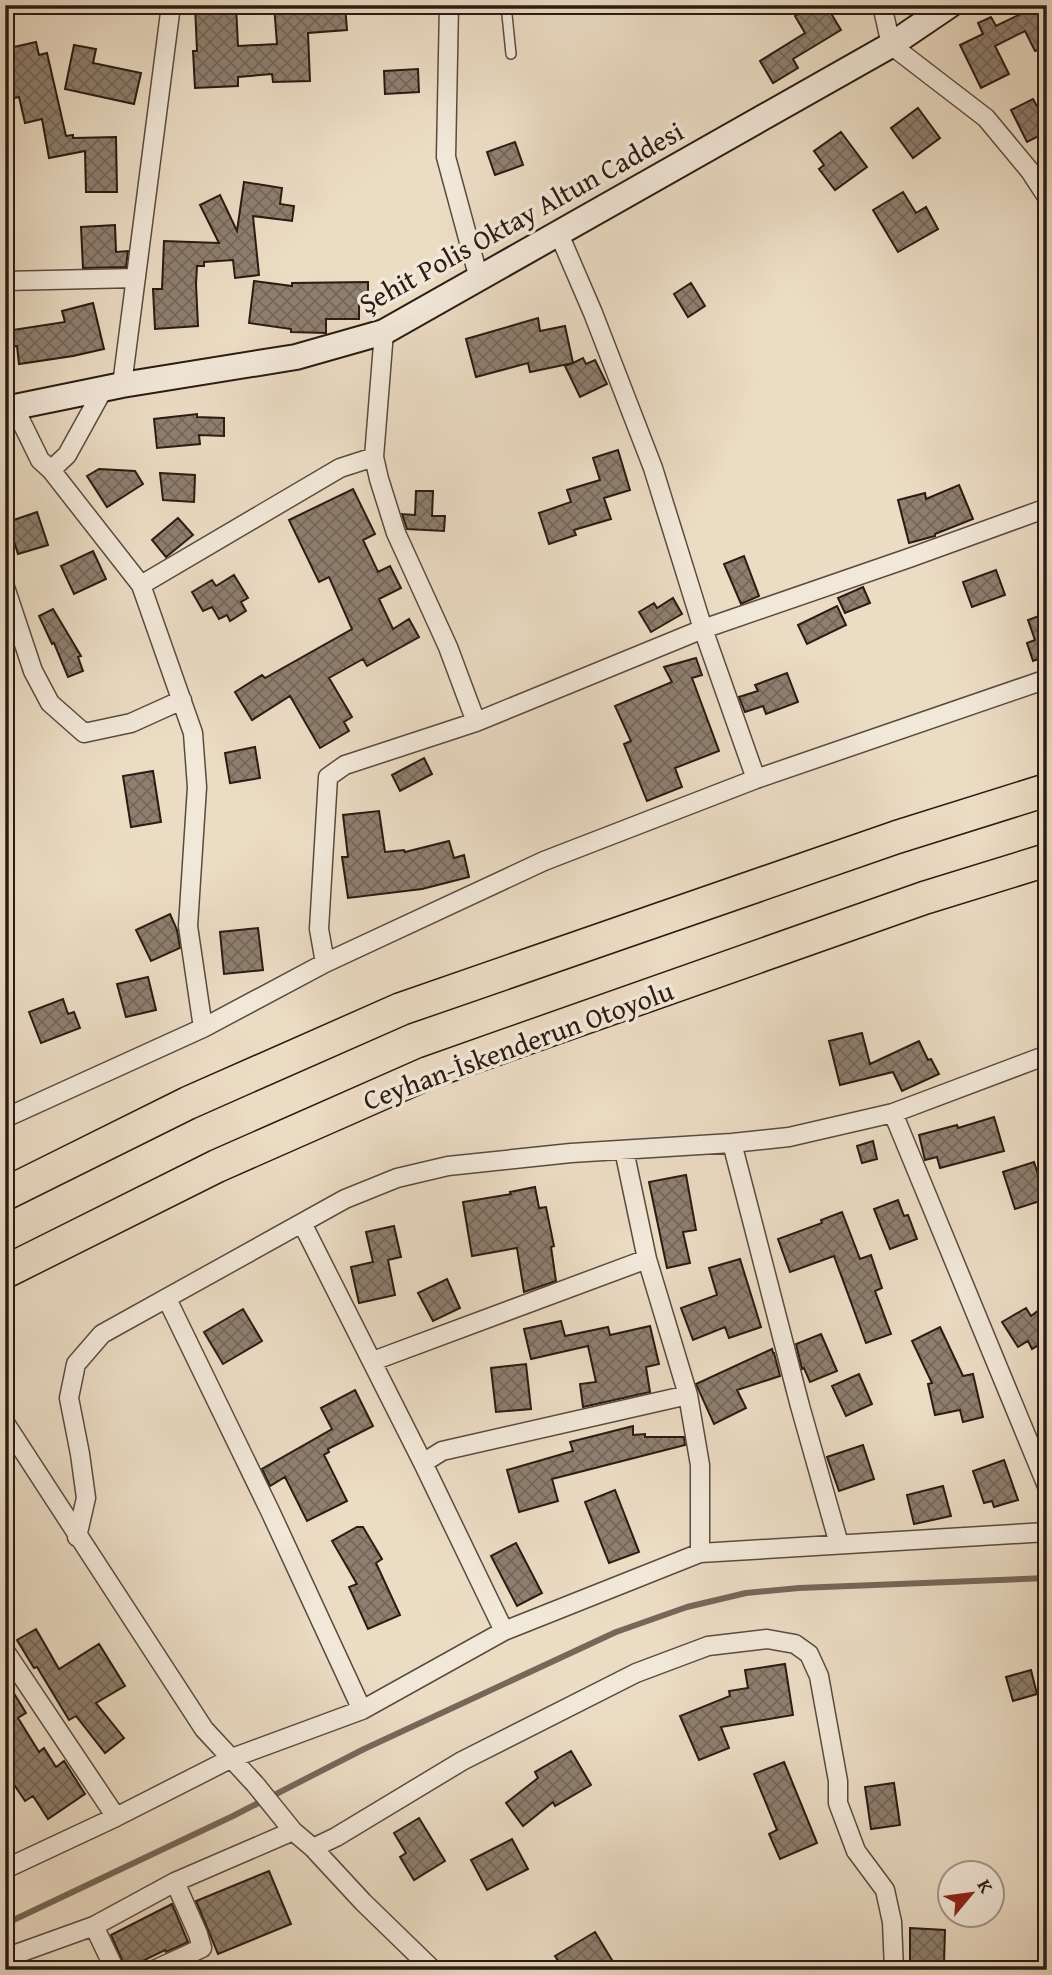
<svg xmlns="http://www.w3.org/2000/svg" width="1052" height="1975" viewBox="0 0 1052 1975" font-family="'Gentium Book Plus',serif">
  <defs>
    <pattern id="building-cross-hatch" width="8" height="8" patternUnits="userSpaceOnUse" patternTransform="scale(1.75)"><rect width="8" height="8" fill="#8e7f6f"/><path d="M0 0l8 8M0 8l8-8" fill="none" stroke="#74675a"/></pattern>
  </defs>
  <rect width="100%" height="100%" fill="#ebdcc4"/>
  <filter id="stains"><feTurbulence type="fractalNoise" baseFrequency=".00286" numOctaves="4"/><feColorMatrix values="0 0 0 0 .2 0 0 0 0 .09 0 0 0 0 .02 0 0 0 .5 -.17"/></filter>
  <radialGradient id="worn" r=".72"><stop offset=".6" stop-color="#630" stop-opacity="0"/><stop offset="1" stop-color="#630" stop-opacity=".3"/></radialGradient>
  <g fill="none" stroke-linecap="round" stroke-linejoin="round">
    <path stroke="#766759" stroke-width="6" d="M5 1924 233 1816 364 1749 616 1632 687 1607 746 1593 799 1588 1047 1578"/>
  </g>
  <path fill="url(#building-cross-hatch)" stroke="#2a1b13" stroke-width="2" d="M195 5H236L238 46 277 44 274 5H345L347 30 308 33 310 81 273 82 272 74 238 77V86L195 88 193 51H197Z
    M813 5H826L841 30 793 59 798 68 773 83 760 61 805 33 795 16Z
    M1039 5H1043L1047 12V46L1035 51 1025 31 995 46 1009 74 981 88 960 45 983 34 978 23 991 17 996 26Z
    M36 42 39 55 47 53 66 136 73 135V138L116 137 117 192H86L85 151 49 158 42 119 25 123 19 97 5 100V49Z
    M74 45 96 49 93 63 141 73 134 104 65 89Z
    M418 69 419 92 385 94 384 71Z
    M1033 99 1038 108 1047 103V132L1027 142 1011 110Z
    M918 108 940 138 913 158 891 128Z
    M841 132 867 167 835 190 819 169 824 165 814 151Z
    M515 142 523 165 495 175 487 152Z
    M244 182 282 188 280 204 294 206 292 221 253 216 259 275 235 278 233 260 204 262V266H197L196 284 198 326 155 329 153 289H162L164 241 219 243 200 205 220 195 237 231Z
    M903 192 916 213 926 207 938 229 898 252 873 210Z
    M115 225 116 252 128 251 126 267 83 268 81 227Z
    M254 281 292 286V283L368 282V304H359V319H326V333L291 332V329L249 323Z
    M691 283 705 306 688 317 674 294Z
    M93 303 104 349 73 356 19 364 17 346 7 347 6 331 65 322 62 311Z
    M538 318 540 331 565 326 573 363 583 358 586 364 595 360 607 384 580 397 565 366 573 363 530 372 528 363 476 377 466 339Z
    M197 414V417L224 418V436L199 435 200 444 157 448 154 419Z
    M618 450 630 490 604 498 611 519 574 530 576 535 549 544 539 513 571 502 567 490 600 480 593 458Z
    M99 469 135 471 143 484 107 507 87 476Z
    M160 473 195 475 194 502 163 500Z
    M959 485 973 519 935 534V536L909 543 898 500 925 493 926 499Z
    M353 489 375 534 363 540 378 572 390 566 401 588 379 599 393 629 409 619 419 637 367 666 363 659 329 678 352 717 344 722 349 731 320 748 290 696 252 720 235 692 262 675 265 678 352 629 329 577 319 582 289 520Z
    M416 491H433L432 516H445L444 531 407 529 402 514 415 515Z
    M37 512 48 545 18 554 8 522Z
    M178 518 193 535 166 557 152 540Z
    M93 551 106 579 74 594 61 566Z
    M744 556 759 596 741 604 724 564Z
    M996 570 1005 595 972 607 963 582Z
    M234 575 248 598 241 602 246 611 230 621 227 615 219 619 212 607 203 611 192 592 212 580 216 586Z
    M863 587 870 603 845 613 838 598Z
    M673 598 682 614 651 632 639 612 654 603 657 608Z
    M837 606 846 625 807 644 798 625Z
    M53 609 81 656 78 657 83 671 68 677 54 643 52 644 39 616Z
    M1047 613V667H1045L1041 658 1033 661 1027 643 1035 640 1028 620Z
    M696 658 702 675 692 678 719 751 675 768 682 787 647 801 624 744 631 741 615 706 672 682 664 667Z
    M787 673 798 702 766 714 763 706 745 712 739 697 758 691 755 685Z
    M255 747 260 778 230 783 225 753Z
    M424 758 432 774 400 791 392 775Z
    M153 771 161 822 131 827 123 776Z
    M379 811 385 852 404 850 405 852 449 841 454 858 464 855 469 877 422 889 348 898 342 857H348L343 815Z
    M170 914 177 930 180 948 151 961 136 930Z
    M258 928 263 970 224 974 220 932Z
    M148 977 156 1010 126 1017 117 984Z
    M63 999 68 1014 74 1012 80 1028 41 1043 29 1012Z
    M862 1033 870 1064 919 1041 928 1060 931 1059 939 1074 902 1091 893 1072 840 1085 829 1041Z
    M994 1117 1004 1151 940 1168 937 1157 925 1160 919 1135 957 1125 958 1128Z
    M873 1141 877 1159 862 1163 857 1146Z
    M1034 1162 1046 1199 1015 1209 1003 1172Z
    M686 1175 696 1230 683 1232 690 1263 667 1268 649 1182Z
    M535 1187 539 1208 546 1207 554 1246 551 1247 556 1281 524 1292 517 1248 472 1256 463 1202 511 1194 510 1192Z
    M898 1200 904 1216 908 1215 917 1239 890 1249 874 1209Z
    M842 1212 860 1259 871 1255 882 1288 875 1291 891 1334 866 1343 834 1256 790 1272 778 1239 822 1223 821 1220Z
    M394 1226 401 1257 388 1260 395 1295 359 1303 351 1267 373 1262 366 1232Z
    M740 1259 761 1327 729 1338 725 1327 693 1340 681 1308 717 1295 709 1268Z
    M447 1279 460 1308 433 1321 418 1293Z
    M1026 1308 1031 1316 1039 1310 1047 1323V1340L1032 1349 1028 1341 1018 1347 1002 1322Z
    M243 1309 262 1341 223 1364 204 1332Z
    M561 1321 565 1336 608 1327 610 1335 650 1326 659 1364 646 1367 650 1392 583 1407 580 1384 596 1382 588 1346 531 1359 524 1329Z
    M940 1327 963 1376 973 1374 983 1417 963 1422 960 1410 935 1415 928 1384 932 1383 912 1341Z
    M821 1334 837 1371 810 1382 804 1368 802 1369 796 1344Z
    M772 1349 773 1353H774L780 1376 737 1390 746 1408 714 1424 696 1384Z
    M526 1364 531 1409 496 1412 491 1368Z
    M859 1374 872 1404 846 1416 832 1386Z
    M355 1390 373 1426 328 1449 329 1452 324 1455 347 1501 307 1521 285 1477 270 1486 262 1469 332 1429 321 1408Z
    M633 1426V1435L645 1434V1437H684L685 1445 552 1479 558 1501 519 1512 507 1470 573 1451 570 1442Z
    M863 1445 874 1479 839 1491 827 1457Z
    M1004 1460 1018 1500 994 1507 992 1501 984 1503 973 1471Z
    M943 1486 951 1516 914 1524 907 1495Z
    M615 1490 639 1552 609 1563 585 1502Z
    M357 1527H363L382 1559 376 1563 400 1615 368 1629 349 1587 357 1584 332 1541Z
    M516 1543 542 1593 517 1606 491 1556Z
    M36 1629 59 1669 99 1644 125 1686 96 1703 124 1738 105 1753 76 1716 69 1720 37 1667 34 1668 17 1640Z
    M785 1664 793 1715 721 1727 729 1748 699 1760 680 1716 730 1696 729 1691 748 1688 745 1670Z
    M1031 1670 1037 1694 1013 1701 1006 1677Z
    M5 1679 26 1713 18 1718 39 1752 44 1748 56 1767 64 1761 85 1794 48 1819 33 1796 25 1801 5 1771Z
    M571 1751 591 1785 555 1806 553 1802 523 1826 506 1803 538 1778 535 1772Z
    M784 1762 817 1843 780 1859 769 1834 777 1830 754 1774Z
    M894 1783 900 1825 871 1829 865 1787Z
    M419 1818 445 1861 414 1880 400 1857 406 1853 394 1833Z
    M512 1839 528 1869 487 1890 471 1860Z
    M269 1871 291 1924 218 1954 196 1901Z
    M172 1904 188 1942 166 1952 165 1950 126 1969 111 1935Z
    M910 1928 945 1930 944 1964H937V1970H910Z
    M595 1932 618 1970H564L555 1956Z"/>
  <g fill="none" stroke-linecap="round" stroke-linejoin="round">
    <defs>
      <path id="lane" d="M506 5 511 54"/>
      <path id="street" d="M449 5 446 157 479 279
        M882 5 891 45 986 118 1030 171 1047 197
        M559 234 593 313 653 468 703 629 756 779
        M5 281 136 278
        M384 332 374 457 379 479 396 533 448 647 476 722
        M122 385 171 5
        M14 407 40 460 51 470 141 585 193 733 197 787 188 926 203 1028
        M51 470 67 455 104 388
        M141 585 340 468 374 457
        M5 587 33 671 50 703 84 733 131 723 182 700
        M325 963 319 929 328 777 345 765 476 722 703 629 909 558 1047 508
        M893 1113 1047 1486
        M5 1118 203 1028 325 963 544 861 756 779 1047 679
        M732 1143 800 1406 839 1544
        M624 1150 647 1259 688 1395 700 1465V1553
        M302 1223 423 1463 504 1631
        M167 1299 270 1511 362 1710
        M373 1361 647 1259
        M5 1423 204 1729 255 1784 293 1831 313 1848 363 1902 433 1970
        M423 1463 442 1451 688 1395
        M77 1537 86 1498 80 1454 69 1398 76 1364 102 1334 345 1199 397 1178 448 1166 571 1153 732 1143 789 1137 893 1113 1047 1055
        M5 1651 116 1817
        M313 1848 336 1837 462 1761 636 1673 708 1646 767 1639 795 1644 809 1654 819 1676 838 1781V1803L856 1851 885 1890 892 1922 894 1970
        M5 1869 116 1817 232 1758 362 1710 504 1631 700 1553 1047 1532
        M94 1926 115 1970
        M5 1958 94 1926 175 1882 293 1831
        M154 1970 202 1948 198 1934 175 1882"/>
      <path id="secondary" d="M5 409 122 385 296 357 384 332 891 45 950 5"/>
      <path id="highway" d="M5 1194 188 1103 401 1009 897 837 1047 790
        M5 1272 217 1166 428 1073 924 898 1047 860"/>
    </defs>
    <use href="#lane" stroke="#5a4b3f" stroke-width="12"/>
    <use href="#street" stroke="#5a4b3f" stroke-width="21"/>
    <use href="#secondary" stroke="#2a1b13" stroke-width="28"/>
    <use href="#highway" stroke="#2a1b13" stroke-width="35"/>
    <use href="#lane" stroke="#f2e8d9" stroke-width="9"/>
    <use href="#street" stroke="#f2e8d9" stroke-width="18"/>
    <use href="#secondary" stroke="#f2e8d9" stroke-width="24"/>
    <use href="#highway" stroke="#ebdcc4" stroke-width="32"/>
  </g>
  <g text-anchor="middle" stroke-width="7" stroke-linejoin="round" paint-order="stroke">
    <g font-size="28" fill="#2a1b13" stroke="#f2e8d9">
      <text transform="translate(521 217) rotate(-29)" y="10">Şehit Polis Oktay Altun Caddesi</text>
      <text transform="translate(518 1045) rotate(-20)" y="10">Ceyhan-İskenderun Otoyolu</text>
    </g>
  </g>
  <rect width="1052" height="1975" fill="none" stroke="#ebdcc4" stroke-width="28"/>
  <rect x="7" y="7" width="1038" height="1961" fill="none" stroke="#2a1b13" stroke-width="3.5"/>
  <rect x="14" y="14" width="1024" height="1947" fill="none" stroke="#2a1b13" stroke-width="2"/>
  <g transform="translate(971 1894) rotate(61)"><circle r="33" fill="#f2e8d9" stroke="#a2968a" stroke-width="2"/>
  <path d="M0-5L12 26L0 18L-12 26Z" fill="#8f2418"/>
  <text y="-10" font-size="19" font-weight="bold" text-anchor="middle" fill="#2a1b13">K</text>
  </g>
  <rect width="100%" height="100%" filter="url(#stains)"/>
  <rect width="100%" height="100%" fill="url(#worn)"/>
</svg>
